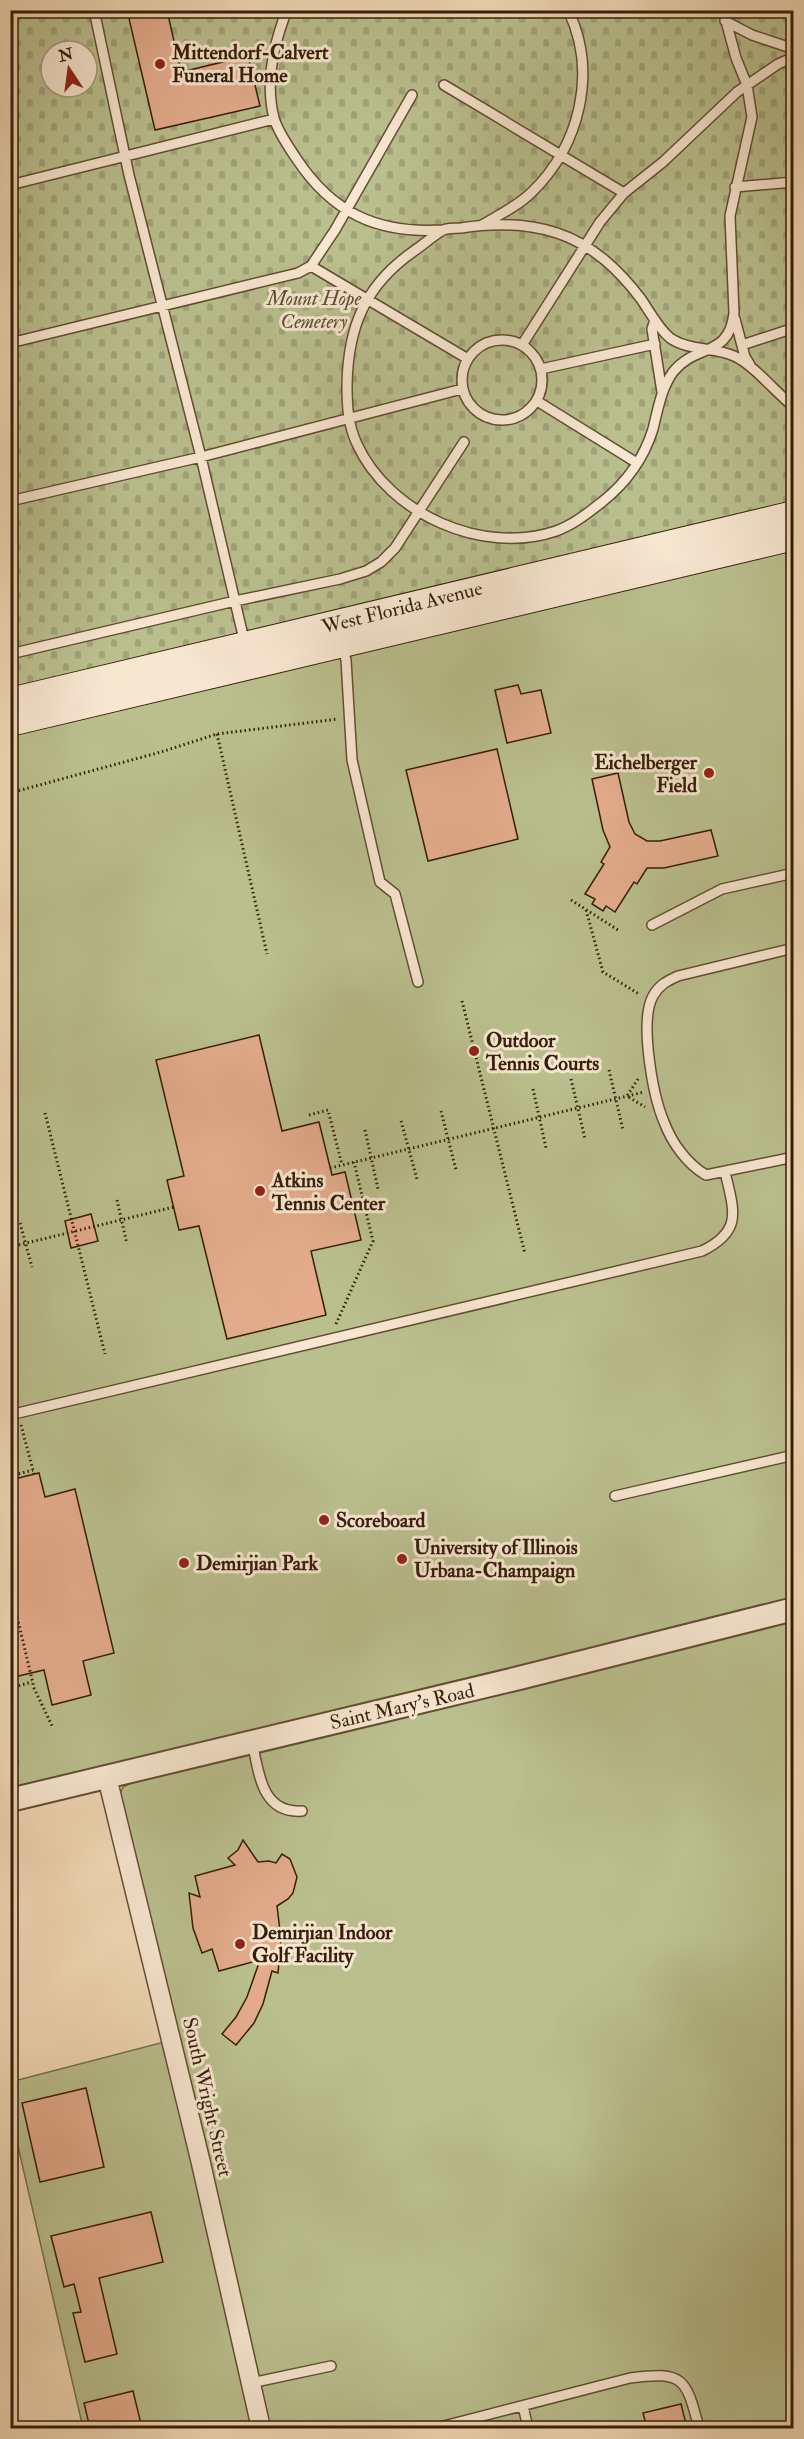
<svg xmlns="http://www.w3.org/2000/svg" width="804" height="2439" viewBox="0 0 804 2439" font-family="'IM FELL Double Pica',serif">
  <defs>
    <pattern id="cemetery-stones" width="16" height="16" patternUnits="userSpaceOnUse" patternTransform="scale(1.5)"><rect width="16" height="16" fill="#babf8e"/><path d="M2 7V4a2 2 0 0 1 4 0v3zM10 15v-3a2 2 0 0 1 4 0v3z" fill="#a0a479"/></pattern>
  </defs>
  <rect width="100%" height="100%" fill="#f2d9b6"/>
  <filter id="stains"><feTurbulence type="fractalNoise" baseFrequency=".00333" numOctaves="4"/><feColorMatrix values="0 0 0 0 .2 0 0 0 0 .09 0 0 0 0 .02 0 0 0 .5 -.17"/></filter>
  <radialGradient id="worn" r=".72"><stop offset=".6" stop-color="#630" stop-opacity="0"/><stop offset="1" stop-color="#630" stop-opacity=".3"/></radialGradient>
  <path fill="#babf8e" stroke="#786e4c" stroke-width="1.5" d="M793 549V1601L11 1790V736Z
    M793 1620V2428H83L11 2116 10 2082 180 2038 119 1797 123 1787 135 1781Z"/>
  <path fill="url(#cemetery-stones)" stroke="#786e4c" stroke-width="1.5" fill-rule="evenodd" d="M10 11H793V503L11 690ZM51 51H87V87H51Z"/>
  <path fill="#e4ac8c" stroke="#351e09" stroke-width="1.5" d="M127 10H167L181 72 248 56 260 106 155 130Z
    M518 685 521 694 541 690 551 733 507 743 495 690Z
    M497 749 518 839 428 861 406 770Z
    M618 773 629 822 635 834 647 841H660L711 830 718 856 664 868H647L637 884 634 882 615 912 606 906 603 911 592 904 595 899 585 894 604 864 601 862 610 847 603 830 592 779Z
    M259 1035 282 1131 319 1122 332 1175 345 1172 361 1240 311 1251 326 1315 227 1339 199 1226 179 1230 167 1180 184 1176 156 1060Z
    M91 1214 98 1241 71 1248 65 1221Z
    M39 1473 45 1497 75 1489 114 1653 83 1661 91 1695 52 1705 44 1670 10 1678V1480Z
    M243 1840 258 1862 269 1861 276 1863 282 1854 290 1859 297 1877 293 1893 288 1899 277 1906 281 1939 278 1973 272 1971 263 2004 254 2023 236 2045 222 2034 236 2017 247 1997 260 1960 219 1971 212 1949 202 1953 193 1928 189 1893 200 1897 195 1876 235 1865 228 1858 238 1850Z
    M86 2088 104 2167 40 2182 22 2103Z
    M151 2212 163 2262 99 2278 117 2354 85 2362 73 2313 81 2312 74 2284 64 2287 51 2236Z
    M133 2391 142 2428H90L84 2403Z
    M681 2404 687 2428H647L643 2413Z"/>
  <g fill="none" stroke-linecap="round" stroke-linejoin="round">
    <defs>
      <path id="service" d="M94 10 129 175 201 457 245 644
        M287 10C274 43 265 83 274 118 278 132 288 146 296 158 332 213 377 234 443 230
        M723 10 736 58 747 85 752 117 730 216 734 313C729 358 696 343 673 372 661 389 658 409 653 429 644 458 626 483 602 502 588 513 573 525 556 531 483 556 389 514 357 444 348 425 347 406 347 385 348 327 365 285 414 251 423 245 434 235 443 230 448 228 457 228 461 228 493 223 526 223 557 233 593 245 619 270 641 299 650 312 658 328 670 338 689 351 714 347 734 356 754 365 775 392 794 407
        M725 21 752 35 794 49
        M444 85 624 193
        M10 185 274 119
        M735 187 794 182
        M482 225C499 215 518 206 532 192 580 145 598 72 568 10
        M311 266 468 359
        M735 319 745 357 750 365
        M655 320 652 329 662 392
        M462 380a40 40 0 1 1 80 0a40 40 0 1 1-80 0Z
        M10 343 298 273 311 266 335 230 412 95
        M522 345 600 222 624 193 663 162 737 92 778 64 794 57
        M742 345 794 328
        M541 369 655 344
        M537 401 637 463
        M10 501 201 457 462 389
        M342 645 346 660 352 760 380 882 395 894 418 982
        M10 654 235 601 340 579 366 571 381 562 395 548 464 442
        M652 925 722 889 794 873
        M794 948 678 976C667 981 659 985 653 996 639 1021 653 1096 664 1122 672 1143 687 1164 706 1175L794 1157
        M18 1413 702 1251C743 1231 734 1211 725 1172
        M615 1496 794 1455
        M252 1742C259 1772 261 1814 302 1811
        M251 2383 331 2366
        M523 2406 528 2428
        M436 2428 630 2378C684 2371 686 2378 699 2428"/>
      <path id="minor" d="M107 1777 200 2159 261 2428"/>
      <path id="tertiary" d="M10 1800 515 1679 794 1609"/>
      <path id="secondary" d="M10 701 794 514
        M10 723 794 537"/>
    </defs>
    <use href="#service" stroke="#644d34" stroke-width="12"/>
    <use href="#minor" stroke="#644d34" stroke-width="21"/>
    <use href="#tertiary" stroke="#644d34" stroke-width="26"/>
    <use href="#secondary" stroke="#351e09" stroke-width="28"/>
    <path stroke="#351e09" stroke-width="3" stroke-dasharray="1.5 3" stroke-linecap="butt" d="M217 734 267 954
      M10 793 161 752 217 734 338 719
      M571 900 618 930
      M586 910 603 972 639 994
      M462 1001 525 1254
      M609 1070 623 1130
      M571 1079 585 1139
      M638 1079 627 1096 645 1107
      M533 1089 546 1148
      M441 1111 456 1170
      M45 1113 105 1354
      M309 1115 328 1110 342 1165
      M401 1121 417 1179
      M365 1130 378 1189
      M330 1168 644 1092
      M117 1200 127 1244
      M20 1223 32 1267
      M10 1247 174 1207
      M336 1324 373 1241 354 1162
      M10 1385 15 1401
      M21 1425 34 1474
      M10 1476 33 1470
      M10 1587 34 1688 53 1728
      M10 1688 32 1682
      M10 1756 19 1763"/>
    <use href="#service" stroke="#f7e6d0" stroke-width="9"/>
    <use href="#minor" stroke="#f7e6d0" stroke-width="18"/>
    <use href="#tertiary" stroke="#f7e6d0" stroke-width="22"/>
    <use href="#secondary" stroke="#f7e6d0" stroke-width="26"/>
  </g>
  <g fill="#8f2418" stroke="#f7e6d0" stroke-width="2">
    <circle cx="160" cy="64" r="6"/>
    <circle cx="709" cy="773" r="6"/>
    <circle cx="474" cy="1051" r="6"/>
    <circle cx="260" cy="1191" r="6"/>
    <circle cx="324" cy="1520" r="6"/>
    <circle cx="402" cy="1559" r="6"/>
    <circle cx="184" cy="1563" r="6"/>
    <circle cx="240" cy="1944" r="6"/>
  </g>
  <g text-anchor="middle" stroke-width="6" stroke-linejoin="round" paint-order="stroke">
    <g font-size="20" font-weight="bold" fill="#351e09" stroke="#f7e6d0" text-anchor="start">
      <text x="172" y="59">Mittendorf-Calvert<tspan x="172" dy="23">Funeral Home</tspan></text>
      <text x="697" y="769" text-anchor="end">Eichelberger<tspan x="697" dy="23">Field</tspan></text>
      <text x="486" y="1047">Outdoor<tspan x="486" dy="23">Tennis Courts</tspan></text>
      <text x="272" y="1187">Atkins<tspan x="272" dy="23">Tennis Center</tspan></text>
      <text x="336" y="1527">Scoreboard</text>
      <text x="414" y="1554">University of Illinois<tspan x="414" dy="23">Urbana-Champaign</tspan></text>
      <text x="196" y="1570">Demirjian Park</text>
      <text x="252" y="1939">Demirjian Indoor<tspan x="252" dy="23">Golf Facility</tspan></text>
    </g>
    <g font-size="20" font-style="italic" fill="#5d4e31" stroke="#f7e6d0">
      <text x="314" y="305">Mount Hope<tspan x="314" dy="23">Cemetery</tspan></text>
    </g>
    <g font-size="20" fill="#351e09" stroke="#f7e6d0">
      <text transform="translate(402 607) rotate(-14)" y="7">West Florida Avenue</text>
      <text transform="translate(402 1706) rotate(-13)" y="7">Saint Mary's Road</text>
      <text transform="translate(208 2097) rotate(77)" y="7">South Wright Street</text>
    </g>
  </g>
  <rect width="804" height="2439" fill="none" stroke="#f2d9b6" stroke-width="36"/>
  <rect x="12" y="12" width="780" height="2415" fill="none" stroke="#351e09" stroke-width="3"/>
  <rect x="18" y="18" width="768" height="2403" fill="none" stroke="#351e09" stroke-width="1.5"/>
  <g transform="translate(69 69) rotate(347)"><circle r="28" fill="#f7e6d0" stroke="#a99680" stroke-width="1.5"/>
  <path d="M0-4.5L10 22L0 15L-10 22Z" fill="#8f2418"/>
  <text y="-9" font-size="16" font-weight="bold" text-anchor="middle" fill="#351e09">N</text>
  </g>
  <rect width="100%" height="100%" filter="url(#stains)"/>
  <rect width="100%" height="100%" fill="url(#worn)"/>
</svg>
